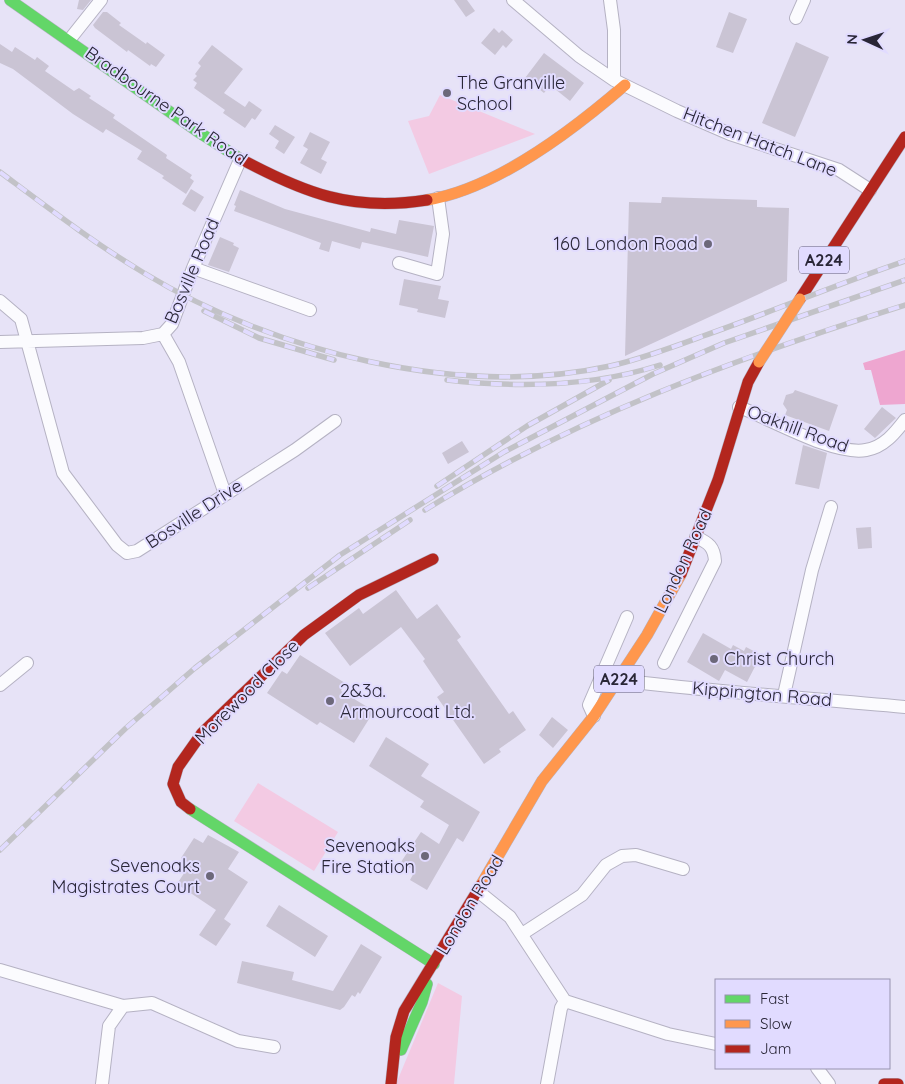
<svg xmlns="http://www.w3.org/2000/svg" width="905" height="1084" viewBox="0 0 905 1084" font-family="Quicksand,sans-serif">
  <rect width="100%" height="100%" fill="#e7e3f7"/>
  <path fill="#f3cae3" d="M440 95 535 134 429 174 408 121 429 116Z
    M258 783 338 832 314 871 234 821Z
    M438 983 462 996 454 1084H396Z"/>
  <path fill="#eea6d0" d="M905 350V404L880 405 871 370H865L863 363Z"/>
  <path fill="#cac4d4" d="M79 0H91L83 10 77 9Z
    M454 0H467L475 11 466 17Z
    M103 12H107L121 23 119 25 146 44 147 42 165 55 156 67 151 64 150 66 128 50 127 52 95 28 93 25Z
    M729 12 747 19 733 53 716 47Z
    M494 28 499 33 502 30 513 40 506 48 503 45 495 55 481 43Z
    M796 42 829 57 795 137 762 123Z
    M0 44 12 52 15 47 35 60 37 57 49 66 45 71 74 91 79 88 91 96 89 98 115 115 113 118 167 155 166 158 192 175 190 178 194 181 186 194 162 178 164 176 137 159 142 151 106 129 103 133 73 114 13 69 0 63Z
    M212 45 243 69 224 93 245 107 249 101 262 110 255 120 252 118 245 128 223 113 225 110 194 88 197 83 193 80 197 76 195 74 201 66 198 63Z
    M544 53 584 83 570 101 550 85 544 93 525 78Z
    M275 125 295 137 284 154 275 148 279 141 269 134Z
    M310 132 330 142 321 159 327 162 321 174 300 163 308 149 303 146Z
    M191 189 204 197 195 212 182 204Z
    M240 190 285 209 370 232 371 228 396 234 399 220 434 226 428 257 362 242 360 249 332 241 329 252 319 249 321 243 234 211 236 206 234 205Z
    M662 197 757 200V207L789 208 787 281 625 356 629 202 661 203Z
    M220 237 234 243 233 245 239 248 229 272 208 265Z
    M404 279 441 286 438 299 449 301 445 318 417 312 418 309 399 305Z
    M795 390 838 405 829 431 785 415 787 410 783 404 786 395 793 393Z
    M882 407 896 418 875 438 864 429Z
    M462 441 469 452 448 464 442 453Z
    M803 445 827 453 819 489 795 484Z
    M871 527 872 548 858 549 856 528Z
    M396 590 417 619 437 604 461 637 457 640 509 714 513 711 526 730 499 749 501 752 484 764 437 697 444 692 423 661 425 659 401 627 350 666 325 633 359 608 363 614Z
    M703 633 731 649 733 645 744 651 746 647 761 655 747 682 725 670 719 681 687 662Z
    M300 655 345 683 341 691 374 711 354 743 320 722 317 725 267 693 282 671 287 674Z
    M552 717 568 730 553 748 539 735Z
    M386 737 429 764 421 776 480 812 463 842 457 838 427 890 410 880 415 871 401 862 421 832 439 844 449 825 420 807 424 801 369 766Z
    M208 835 239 852 228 869 248 882 224 919 231 924 216 946 199 935 216 910 177 884 190 864 181 858 194 838 203 843Z
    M279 905 328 936 315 957 266 926Z
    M361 944 382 957 360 994 358 992 355 997 352 995 344 1007 340 1010 237 983 242 961 294 972 292 980 333 991Z"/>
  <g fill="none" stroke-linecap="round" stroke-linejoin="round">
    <defs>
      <path id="street" d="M513 0 579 56 614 80 677 111 730 134 839 170 870 190
        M610 0 614 30V80
        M796 18 804 0
        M70 39 101 0
        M399 263 437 274 443 234 438 198
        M193 268 310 310
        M0 301 21 319 63 473 117 545 127 553 137 551 295 450 335 421
        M163 334 179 362 225 494
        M0 342 143 338 163 334 172 324 193 268 240 160
        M739 407C771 419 834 456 866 450 884 447 895 433 905 420
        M664 663 715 561C714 547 709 543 696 537
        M618 680C714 692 809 698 905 707
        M0 685 27 663
        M784 695 812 570 831 507
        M594 716 589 705 627 617
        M479 892 510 917 565 1001 668 1034 716 1044
        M522 934 582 895 606 865 622 856 636 855 683 869
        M0 970 123 1006 109 1026 102 1084
        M123 1006 152 1003 238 1041 274 1047
        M817 1068 829 1084
        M547 1084 561 1008 565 1001"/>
      <path id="fast" d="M10 0 200 133 239 158
        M190 809 434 964
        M401 1050 422 1002 427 984"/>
      <path id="slow" d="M427 200C496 189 573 130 625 85
        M481 885 542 781 594 716 647 635 681 574"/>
      <path id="jam" d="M239 158C304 193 352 212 427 200
        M800 299 905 137
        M681 574 718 480 748 382 759 362
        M190 809 181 802 173 784 178 767 202 733 304 635 359 595 433 559
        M391 1084 396 1037 404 1011 481 885
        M884 1084H898"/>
    </defs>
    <use href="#street" stroke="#b5b2c3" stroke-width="14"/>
    <use href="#fast" stroke="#b5b2c3" stroke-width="12"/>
    <use href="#slow" stroke="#b5b2c3" stroke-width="12"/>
    <use href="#jam" stroke="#b5b2c3" stroke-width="12"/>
    <use href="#street" stroke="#fbfbfe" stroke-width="12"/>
    <use href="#fast" stroke="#63d668" stroke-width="11"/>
    <use href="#slow" stroke="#ff974d" stroke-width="11"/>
    <use href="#jam" stroke="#b3261e" stroke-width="11"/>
    <defs>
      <path id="rail" d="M0 172C47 207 94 243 144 273 274 352 459 399 610 366 641 359 673 347 703 336 771 312 837 284 905 261
        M204 311 259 338 334 360
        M447 380C518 388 592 387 660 365
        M437 486 527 426 609 380
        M425 510C573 418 739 357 905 305
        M308 588 410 520
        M0 850 126 728 195 668 340 555 464 477 504 452 653 374 724 343 905 280"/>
    </defs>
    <use href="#rail" stroke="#c2c2c7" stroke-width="5.5"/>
    <use href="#rail" stroke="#e1dbff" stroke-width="4" stroke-dasharray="11" stroke-linecap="butt"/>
    <defs>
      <path id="slow-bridge" d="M759 362 800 299"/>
    </defs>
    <use href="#slow-bridge" stroke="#b5b2c3" stroke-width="12" stroke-linecap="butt"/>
    <use href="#slow-bridge" stroke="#ff974d" stroke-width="11"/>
  </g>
  <g fill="#6c687a" stroke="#e1dbff" stroke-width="2">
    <circle cx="447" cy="93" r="5"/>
    <circle cx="708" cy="244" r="5"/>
    <circle cx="714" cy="659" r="5"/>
    <circle cx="330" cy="701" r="5"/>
    <circle cx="425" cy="856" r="5"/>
    <circle cx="210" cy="876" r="5"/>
  </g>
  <g text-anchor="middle" stroke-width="4" stroke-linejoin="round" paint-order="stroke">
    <g fill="#e1dbff" stroke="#605c73" stroke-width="1">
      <rect x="799" y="246.5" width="50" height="27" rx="4"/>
      <rect x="594" y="665.5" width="50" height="27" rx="4"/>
    </g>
    <g font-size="16" font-weight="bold" fill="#292637">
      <text x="824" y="266">A224</text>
      <text x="619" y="685">A224</text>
    </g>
    <g font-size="18" fill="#292637" stroke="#e1dbff" text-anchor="start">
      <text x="457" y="89">The Granville<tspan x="457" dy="21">School</tspan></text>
      <text x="698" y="250" text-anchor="end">160 London Road</text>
      <text x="724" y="665">Christ Church</text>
      <text x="340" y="697">2&amp;3a.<tspan x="340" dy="21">Armourcoat Ltd.</tspan></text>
      <text x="415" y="852" text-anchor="end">Sevenoaks<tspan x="415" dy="21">Fire Station</tspan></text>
      <text x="200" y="872" text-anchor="end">Sevenoaks<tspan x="200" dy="21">Magistrates Court</tspan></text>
    </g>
    <g font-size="18" fill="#292637" stroke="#e1dbff">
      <text transform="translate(166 106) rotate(35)" y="6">Bradbourne Park Road</text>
      <text transform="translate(760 142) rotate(21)" y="6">Hitchen Hatch Lane</text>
      <text transform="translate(192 271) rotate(-67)" y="6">Bosville Road</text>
      <text transform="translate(798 429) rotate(20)" y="6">Oakhill Road</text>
      <text transform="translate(194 514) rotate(-33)" y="6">Bosville Drive</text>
      <text transform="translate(683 561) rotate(-65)" y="6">London Road</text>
      <text transform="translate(247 692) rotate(-45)" y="6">Morewood Close</text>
      <text transform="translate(762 694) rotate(5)" y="6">Kippington Road</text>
      <text transform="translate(470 905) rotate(-59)" y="6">London Road</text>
    </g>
  </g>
  <rect x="715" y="979" width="175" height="90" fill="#e1dbff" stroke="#9793af"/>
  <rect x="725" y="995" width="25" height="8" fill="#63d668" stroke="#9793af"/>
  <text x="760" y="1004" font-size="15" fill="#292637">Fast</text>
  <rect x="725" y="1020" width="25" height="8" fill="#ff974d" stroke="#9793af"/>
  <text x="760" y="1029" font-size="15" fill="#292637">Slow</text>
  <rect x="725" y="1045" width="25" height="8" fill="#b3261e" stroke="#9793af"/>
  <text x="760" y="1054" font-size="15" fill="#292637">Jam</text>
  <g transform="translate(865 40) rotate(273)" stroke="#e1dbff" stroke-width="4" paint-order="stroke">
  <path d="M0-4L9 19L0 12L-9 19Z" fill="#292637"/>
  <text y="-8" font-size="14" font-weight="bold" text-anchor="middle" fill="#292637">N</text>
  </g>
</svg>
